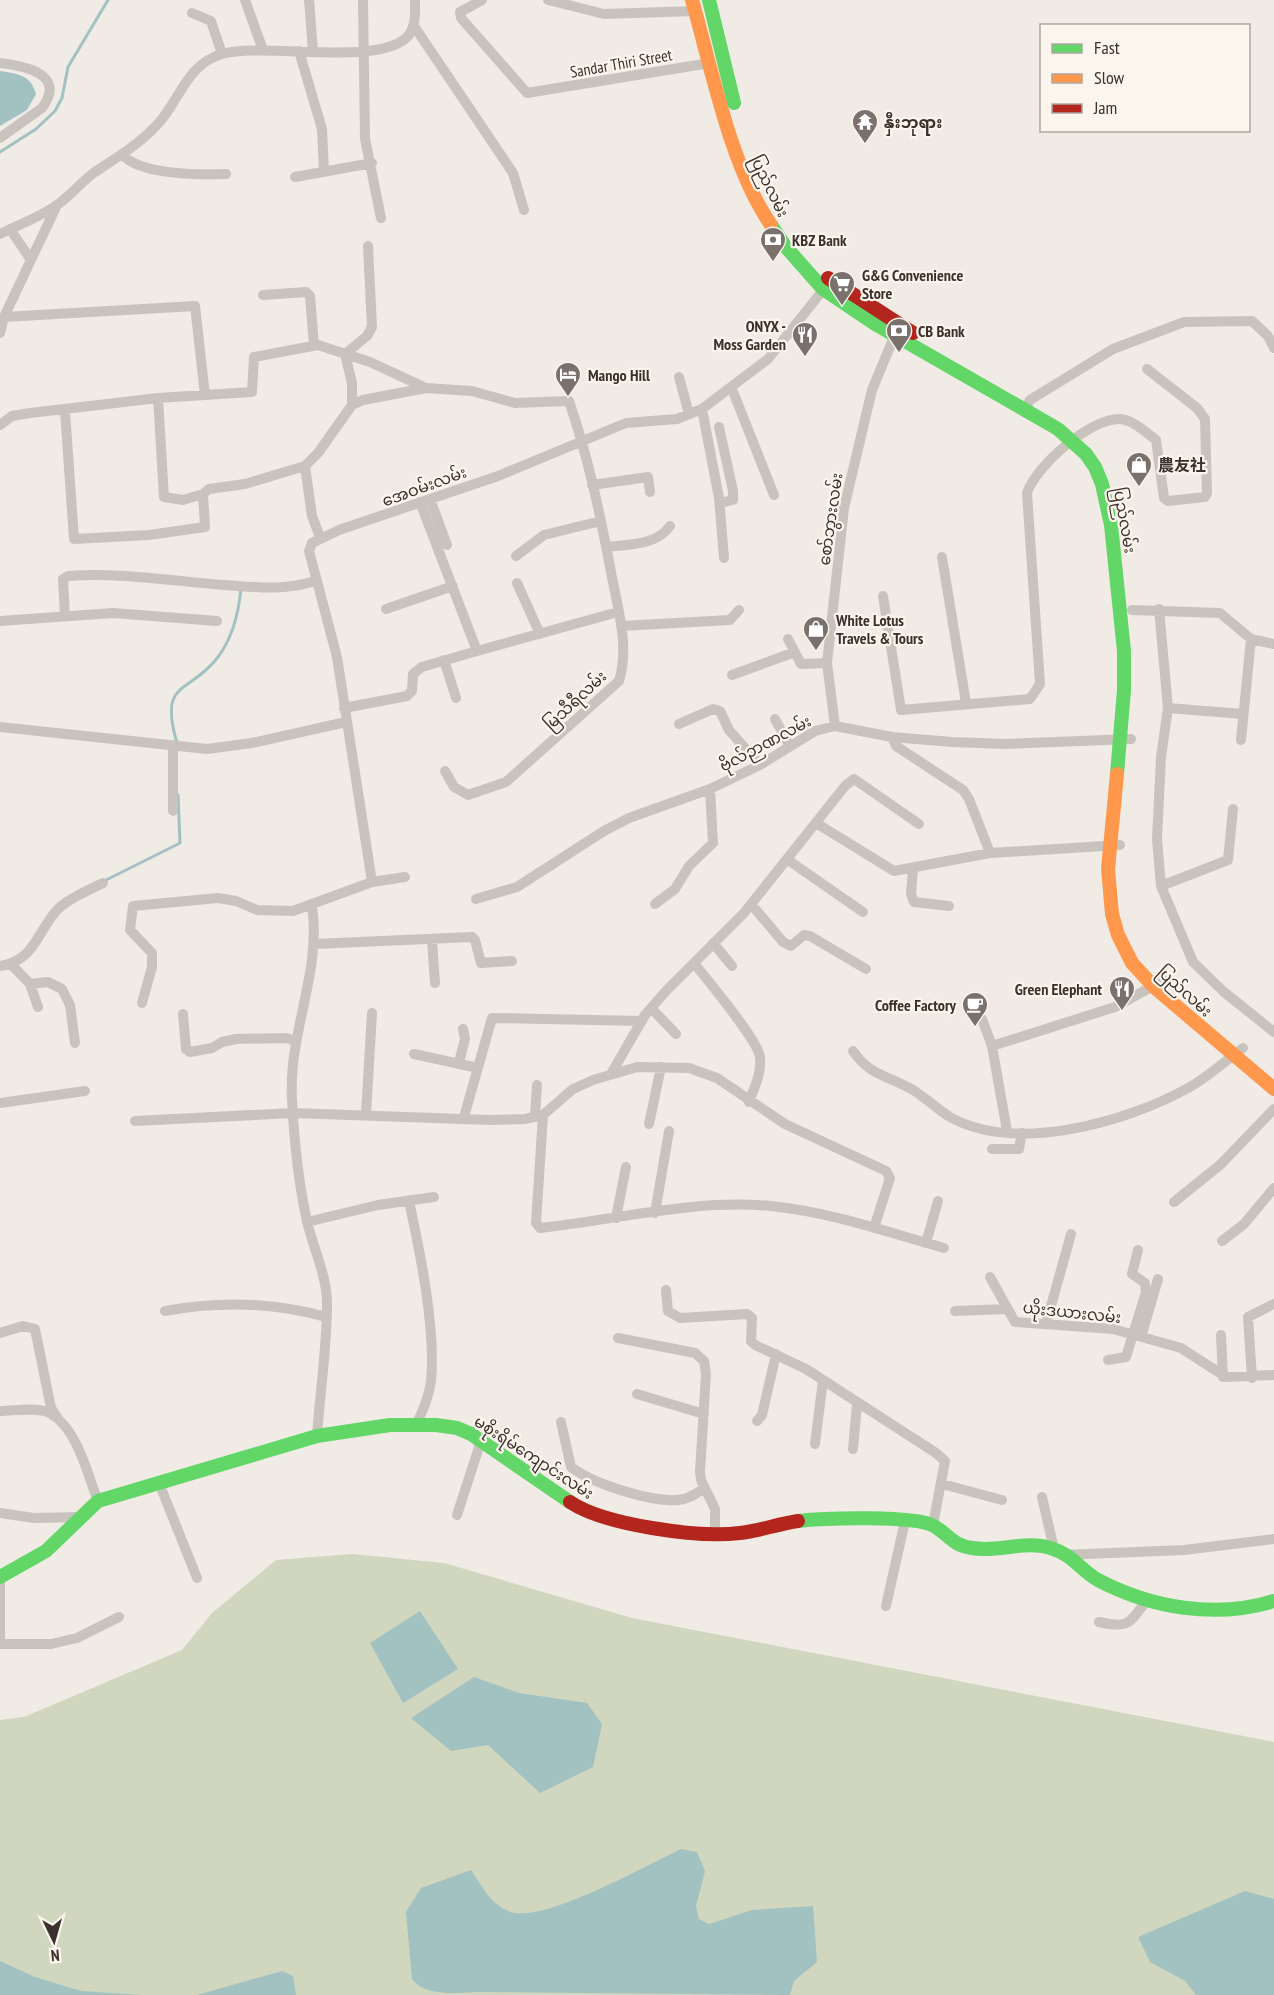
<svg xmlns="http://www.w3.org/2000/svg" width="1274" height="1995" viewBox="0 0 1274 1995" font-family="'PT Sans Narrow','Noto Sans SC','Noto Sans Myanmar',sans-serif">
  <rect width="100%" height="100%" fill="#f0ebe5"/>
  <path fill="#d1d6bf" d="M352 1554 444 1563 632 1618 1274 1742V1995H0V1720L24 1717 182 1650 212 1613 276 1560Z"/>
  <path fill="#a1c2c1" d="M0 71C18 74 31 75 36 94L27 110 0 126Z
    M420 1611 458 1669 403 1703 370 1643Z
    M474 1677 519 1693 587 1703 602 1724 593 1767 540 1793 488 1745 451 1751 411 1718Z
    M681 1849 697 1852 705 1871 696 1906 699 1919 709 1924 752 1910 813 1906 817 1962 794 1981 790 1995 475 1992C453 1994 423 1995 412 1979L406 1912 421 1888 471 1870C482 1886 493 1909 515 1913 551 1919 645 1866 681 1849Z
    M1245 1891 1274 1899V1995H1196L1185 1981 1150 1962 1138 1937Z
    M0 1961 35 1977 81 1991 143 1995H0Z
    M282 1971 293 1976 296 1995H197Z"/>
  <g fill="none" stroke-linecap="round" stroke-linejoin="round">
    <path stroke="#a1c2c1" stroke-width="3" d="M0 152 36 129 55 111 62 98 68 67 108 0
      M177 743C158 678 190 695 218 657 233 637 239 612 241 587
      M106 880 180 843 178 795"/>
    <path stroke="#c9c3be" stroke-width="10" d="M245 0 263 50
      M309 0 313 51
      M363 0 365 139 381 218
      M482 0 460 12 461 18 527 93 710 63
      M548 0 604 14 695 11
      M192 13 211 21 222 54
      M414 26 513 173 524 210
      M299 51 322 129 324 172
      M0 63C25 66 67 74 42 108L0 138
      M123 155C140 175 201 175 226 174
      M295 177 372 163
      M10 229 31 260
      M0 234C18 225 40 217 57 205 70 196 81 182 95 172 116 158 138 145 156 126 179 103 186 64 222 54 265 42 382 68 409 35 416 25 415 12 415 0
      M263 295 306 292 310 296 314 346
      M4 317 195 306 205 395
      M0 333 4 317 57 205
      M679 377 689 414
      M732 389 774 495
      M158 398 164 497 183 500 203 494
      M352 405V383L345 354 367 336 372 327 368 246
      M702 409 719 498 724 558
      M1025 409 1030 400 1113 349 1184 322 1252 321 1268 336 1274 348
      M65 411 74 539 149 535 205 527 203 494 209 489 245 484 305 466 318 453 352 405 363 400 426 388
      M0 425 12 416 30 413 158 398 252 392 254 357 318 345 370 362 426 388 472 391 515 403 569 401C588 456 600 514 611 572 617 606 630 646 619 681L506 782 468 795 454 787 445 771
      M719 427 733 491V500L720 503
      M305 466 312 516 320 537
      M592 485 648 477 650 492
      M430 499 447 545
      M606 547C629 544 656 546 670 526
      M516 556 544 535 601 521
      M942 557 966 703
      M517 583 540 634
      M883 596 901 710 1030 699 1040 684 1027 493C1036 466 1090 418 1120 419 1133 420 1146 432 1156 440L1164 498 1168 501 1205 497 1207 493 1205 419 1197 408 1147 369
      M386 609 453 586
      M1159 609 1168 708 1161 757 1157 839 1161 886 1193 962 1224 992 1274 1032
      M1132 610 1220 613 1251 639 1274 644
      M65 616 63 579 68 576C120 572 172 581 224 585 256 587 284 591 315 581
      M0 621 113 613 217 621
      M621 626 730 620 739 610
      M788 639 801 664 827 663
      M477 651 618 612
      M444 660 456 698
      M732 675 795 652
      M344 708 407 696 412 691 413 674 422 667 477 651 420 502
      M1168 708 1243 714
      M775 719 789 745
      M679 724 713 709 720 711 729 730 760 765
      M835 726 827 663 844 508 872 390 896 332
      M0 727 207 749 252 743 346 722
      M892 737 896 746 963 790 969 799 990 853
      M1241 740 1251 639
      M173 747V811
      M816 823 894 871 990 853 1120 845
      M788 860 863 912
      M913 869 911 894 914 902 949 906
      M372 882 337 657 309 551 312 543 339 530 498 476 626 423 677 419 702 409 768 359 827 285
      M1161 886 1228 860 1233 809
      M476 899 517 887 604 831 629 818 710 789 760 765 815 731 835 726 892 737 952 742 1006 744 1131 739
      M655 904 675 889 689 866 713 843 710 789
      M751 904 783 942 791 946 804 935 810 936 866 969
      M312 906C322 972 288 1033 292 1099 294 1139 298 1181 307 1221 313 1248 327 1275 327 1304 327 1348 320 1392 317 1436
      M432 940 435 983
      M713 943 732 966
      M314 944 472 937 475 940 481 963 512 961
      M694 963C707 980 758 1040 760 1057 762 1073 754 1088 749 1102
      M11 964 30 984 38 1007
      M0 966C35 961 37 931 58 909 69 898 89 890 103 883
      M30 984 48 982 62 989 70 1005 75 1043
      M142 1003 152 967V953L130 930 133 906 218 898 236 901 257 910 293 911 372 882 405 877
      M651 1008 676 1034
      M183 1014 186 1049 190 1052 212 1048 222 1042 236 1039 286 1038 296 1041
      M982 1019 992 1046 1007 1131
      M992 1046 1115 1007 1164 980
      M853 1051C871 1077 888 1075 913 1090 926 1098 937 1109 950 1117 1016 1154 1127 1122 1188 1088 1207 1078 1225 1061 1243 1048
      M414 1054 478 1068
      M459 1062 465 1039 463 1029
      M611 1074 645 1015 665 992 744 913 845 786 854 779 919 824
      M0 1103 85 1091
      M366 1114 372 1013
      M543 1115 536 1223 540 1228C616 1220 694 1199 771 1206 830 1212 887 1232 944 1248
      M535 1116 537 1085
      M464 1117 492 1018 642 1021
      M135 1121 293 1113 490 1120 525 1119 543 1115 573 1089 593 1080 637 1067 689 1068 717 1078 785 1124 886 1171 890 1178 874 1228
      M649 1124 661 1067
      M992 1149H1019L1022 1133
      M409 1201C420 1252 436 1329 431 1381 429 1397 423 1411 416 1425
      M1174 1202 1220 1165 1274 1109
      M655 1213 669 1131
      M616 1218 626 1167
      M307 1222 378 1205 434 1197
      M1222 1241 1244 1224 1274 1188
      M926 1243 938 1201
      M990 1277 1015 1322 1113 1329 1181 1348 1226 1377 1274 1375
      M666 1290 668 1311 680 1318 747 1314 752 1318 751 1341 755 1345 806 1369 936 1453 945 1461 933 1525
      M165 1311C219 1301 272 1302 326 1317
      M955 1311 1007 1309
      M1046 1324 1071 1234
      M0 1333 23 1326 35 1329 51 1408 57 1417
      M1221 1335 1223 1377
      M1141 1337 1158 1279
      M618 1338 695 1353 704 1361 706 1374 700 1472 701 1480 715 1509V1532
      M1108 1360 1126 1357 1146 1292 1145 1283 1132 1274 1138 1250
      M1252 1378 1248 1317 1274 1304
      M637 1394 704 1414
      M0 1411C13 1411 35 1407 47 1412 77 1425 87 1474 98 1501
      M757 1421 762 1415 776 1354
      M561 1422 571 1467C593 1484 657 1505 684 1499 691 1497 699 1492 705 1488
      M815 1444 823 1380
      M853 1449 857 1404
      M159 1483 197 1578
      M942 1484 1002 1500
      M1042 1497 1054 1549
      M0 1513 34 1518 80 1517
      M457 1515 481 1441
      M1063 1555 1184 1550 1274 1539
      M0 1577V1644H51L77 1638 119 1617
      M886 1606 905 1521
      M1099 1622C1130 1629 1129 1623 1147 1600"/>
    <path stroke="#63d668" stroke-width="14" d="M709 0 734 103
      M771 225 785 246 823 289 875 324 1058 429 1086 454 1095 467 1102 484 1111 525 1124 651V690L1117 774
      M798 1521C823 1518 915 1515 934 1526 949 1535 952 1545 972 1548 999 1553 1026 1539 1053 1549 1071 1554 1082 1571 1098 1580 1151 1608 1216 1619 1274 1601
      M0 1577 46 1551 98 1501 317 1436 390 1425H436L457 1428 471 1434 570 1502"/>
    <path stroke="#ff974d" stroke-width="14" d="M692 0C712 69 730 166 771 225
      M1117 774 1108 869 1112 914 1118 935 1132 963 1154 987 1274 1089"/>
    <path stroke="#b3261e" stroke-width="14" d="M828 278 913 333
      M570 1502C604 1525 698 1538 740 1533 759 1531 778 1524 798 1521"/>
  </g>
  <defs>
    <symbol id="temple-pin" viewBox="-11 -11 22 30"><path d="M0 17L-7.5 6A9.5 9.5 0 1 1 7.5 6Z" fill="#7a716c" stroke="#fbf5ee"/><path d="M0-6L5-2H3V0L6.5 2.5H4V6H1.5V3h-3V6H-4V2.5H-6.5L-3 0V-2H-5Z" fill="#fff"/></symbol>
    <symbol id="bank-pin" viewBox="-11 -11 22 30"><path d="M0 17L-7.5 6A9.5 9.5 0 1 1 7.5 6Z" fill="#7a716c" stroke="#fbf5ee"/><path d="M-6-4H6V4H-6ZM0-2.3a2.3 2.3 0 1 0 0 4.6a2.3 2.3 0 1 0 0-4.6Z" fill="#fff"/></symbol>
    <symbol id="supermarket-pin" viewBox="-11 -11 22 30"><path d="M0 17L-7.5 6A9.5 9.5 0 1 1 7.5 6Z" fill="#7a716c" stroke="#fbf5ee"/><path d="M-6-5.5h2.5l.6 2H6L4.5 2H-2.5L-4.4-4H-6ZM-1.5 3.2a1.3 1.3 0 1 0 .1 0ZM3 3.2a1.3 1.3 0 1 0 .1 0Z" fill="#fff"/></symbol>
    <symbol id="restaurant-pin" viewBox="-11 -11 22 30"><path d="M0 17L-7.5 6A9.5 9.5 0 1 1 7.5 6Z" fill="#7a716c" stroke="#fbf5ee"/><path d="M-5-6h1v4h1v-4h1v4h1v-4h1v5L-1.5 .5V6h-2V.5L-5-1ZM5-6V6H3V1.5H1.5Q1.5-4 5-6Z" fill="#fff"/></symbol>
    <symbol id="hotel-pin" viewBox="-11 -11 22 30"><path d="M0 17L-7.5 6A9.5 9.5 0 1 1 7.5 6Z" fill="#7a716c" stroke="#fbf5ee"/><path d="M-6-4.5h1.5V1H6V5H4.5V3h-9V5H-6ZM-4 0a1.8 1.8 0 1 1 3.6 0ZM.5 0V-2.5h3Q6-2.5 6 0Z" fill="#fff"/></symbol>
    <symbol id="shop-pin" viewBox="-11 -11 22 30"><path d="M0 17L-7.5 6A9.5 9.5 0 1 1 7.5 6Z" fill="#7a716c" stroke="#fbf5ee"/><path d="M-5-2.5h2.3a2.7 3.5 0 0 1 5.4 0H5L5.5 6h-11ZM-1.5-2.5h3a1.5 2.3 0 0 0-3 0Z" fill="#fff"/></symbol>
    <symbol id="cafe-pin" viewBox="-11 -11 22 30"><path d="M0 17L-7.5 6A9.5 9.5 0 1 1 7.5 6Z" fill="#7a716c" stroke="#fbf5ee"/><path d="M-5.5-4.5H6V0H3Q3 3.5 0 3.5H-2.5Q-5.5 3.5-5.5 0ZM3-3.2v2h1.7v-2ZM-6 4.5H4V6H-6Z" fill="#fff"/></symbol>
  </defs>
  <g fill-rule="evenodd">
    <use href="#temple-pin" x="850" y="107" width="30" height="40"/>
    <use href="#bank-pin" x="758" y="225" width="30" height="40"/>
    <use href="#supermarket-pin" x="827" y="269" width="30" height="40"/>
    <use href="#bank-pin" x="884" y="316" width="30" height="40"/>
    <use href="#restaurant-pin" x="790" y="320" width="30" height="40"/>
    <use href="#hotel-pin" x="553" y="360" width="30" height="40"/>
    <use href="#shop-pin" x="1124" y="450" width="30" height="40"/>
    <use href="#shop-pin" x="801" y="614" width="30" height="40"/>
    <use href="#restaurant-pin" x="1107" y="974" width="30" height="40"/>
    <use href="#cafe-pin" x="960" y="990" width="30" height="40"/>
  </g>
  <g text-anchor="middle" stroke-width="4.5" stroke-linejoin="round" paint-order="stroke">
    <g font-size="16" fill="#3b302b" stroke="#fbf5ee">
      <text transform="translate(621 63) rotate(-10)" y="6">Sandar Thiri Street</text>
      <text transform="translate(770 186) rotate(64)" y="6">ပြည်လမ်း</text>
      <text transform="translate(424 486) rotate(-20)" y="6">အေဝမ်းလမ်း</text>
      <text transform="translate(830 519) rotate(-82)" y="6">စော်ဘွားလမ်း</text>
      <text transform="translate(1125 520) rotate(80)" y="6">ပြည်လမ်း</text>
      <text transform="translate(575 700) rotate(-43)" y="6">မြသီရီလမ်း</text>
      <text transform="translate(765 743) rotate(-28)" y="6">ဗိုလ်ဉာဏလမ်း</text>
      <text transform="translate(1185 991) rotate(42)" y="6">ပြည်လမ်း</text>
      <text transform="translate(1072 1312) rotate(6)" y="6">ယိုးဒယားလမ်း</text>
      <text transform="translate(534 1457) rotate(33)" y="6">မစိုးရိမ်ကျောင်းလမ်း</text>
    </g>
    <g font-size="16" font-weight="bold" fill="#3b302b" stroke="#fbf5ee" text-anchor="start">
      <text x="884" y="128">နှီးဘုရား</text>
      <text x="792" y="246">KBZ Bank</text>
      <text x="862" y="281">G&amp;G Convenience<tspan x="862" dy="18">Store</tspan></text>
      <text x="786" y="332" text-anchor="end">ONYX -<tspan x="786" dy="18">Moss Garden</tspan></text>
      <text x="918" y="337">CB Bank</text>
      <text x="588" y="381">Mango Hill</text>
      <text x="1158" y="471">農友社</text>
      <text x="836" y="626">White Lotus<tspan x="836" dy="18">Travels &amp; Tours</tspan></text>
      <text x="1102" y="995" text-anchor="end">Green Elephant</text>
      <text x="956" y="1011" text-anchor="end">Coffee Factory</text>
    </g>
  </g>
  <rect x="1040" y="24" width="210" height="108" fill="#fbf5ee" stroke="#aea6a0" stroke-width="1.5"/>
  <rect x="1052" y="44" width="30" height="9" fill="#63d668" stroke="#aea6a0" stroke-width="1.5"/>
  <text x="1094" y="54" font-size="18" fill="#3b302b">Fast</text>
  <rect x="1052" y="74" width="30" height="9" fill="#ff974d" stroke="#aea6a0" stroke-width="1.5"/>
  <text x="1094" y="84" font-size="18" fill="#3b302b">Slow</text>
  <rect x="1052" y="104" width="30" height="9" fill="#b3261e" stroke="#aea6a0" stroke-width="1.5"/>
  <text x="1094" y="114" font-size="18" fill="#3b302b">Jam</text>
  <g transform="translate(54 1941) rotate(175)" stroke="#fbf5ee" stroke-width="4.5" paint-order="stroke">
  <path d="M0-4.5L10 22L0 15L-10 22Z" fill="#3b302b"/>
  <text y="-9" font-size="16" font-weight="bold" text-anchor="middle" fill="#3b302b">N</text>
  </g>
</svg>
